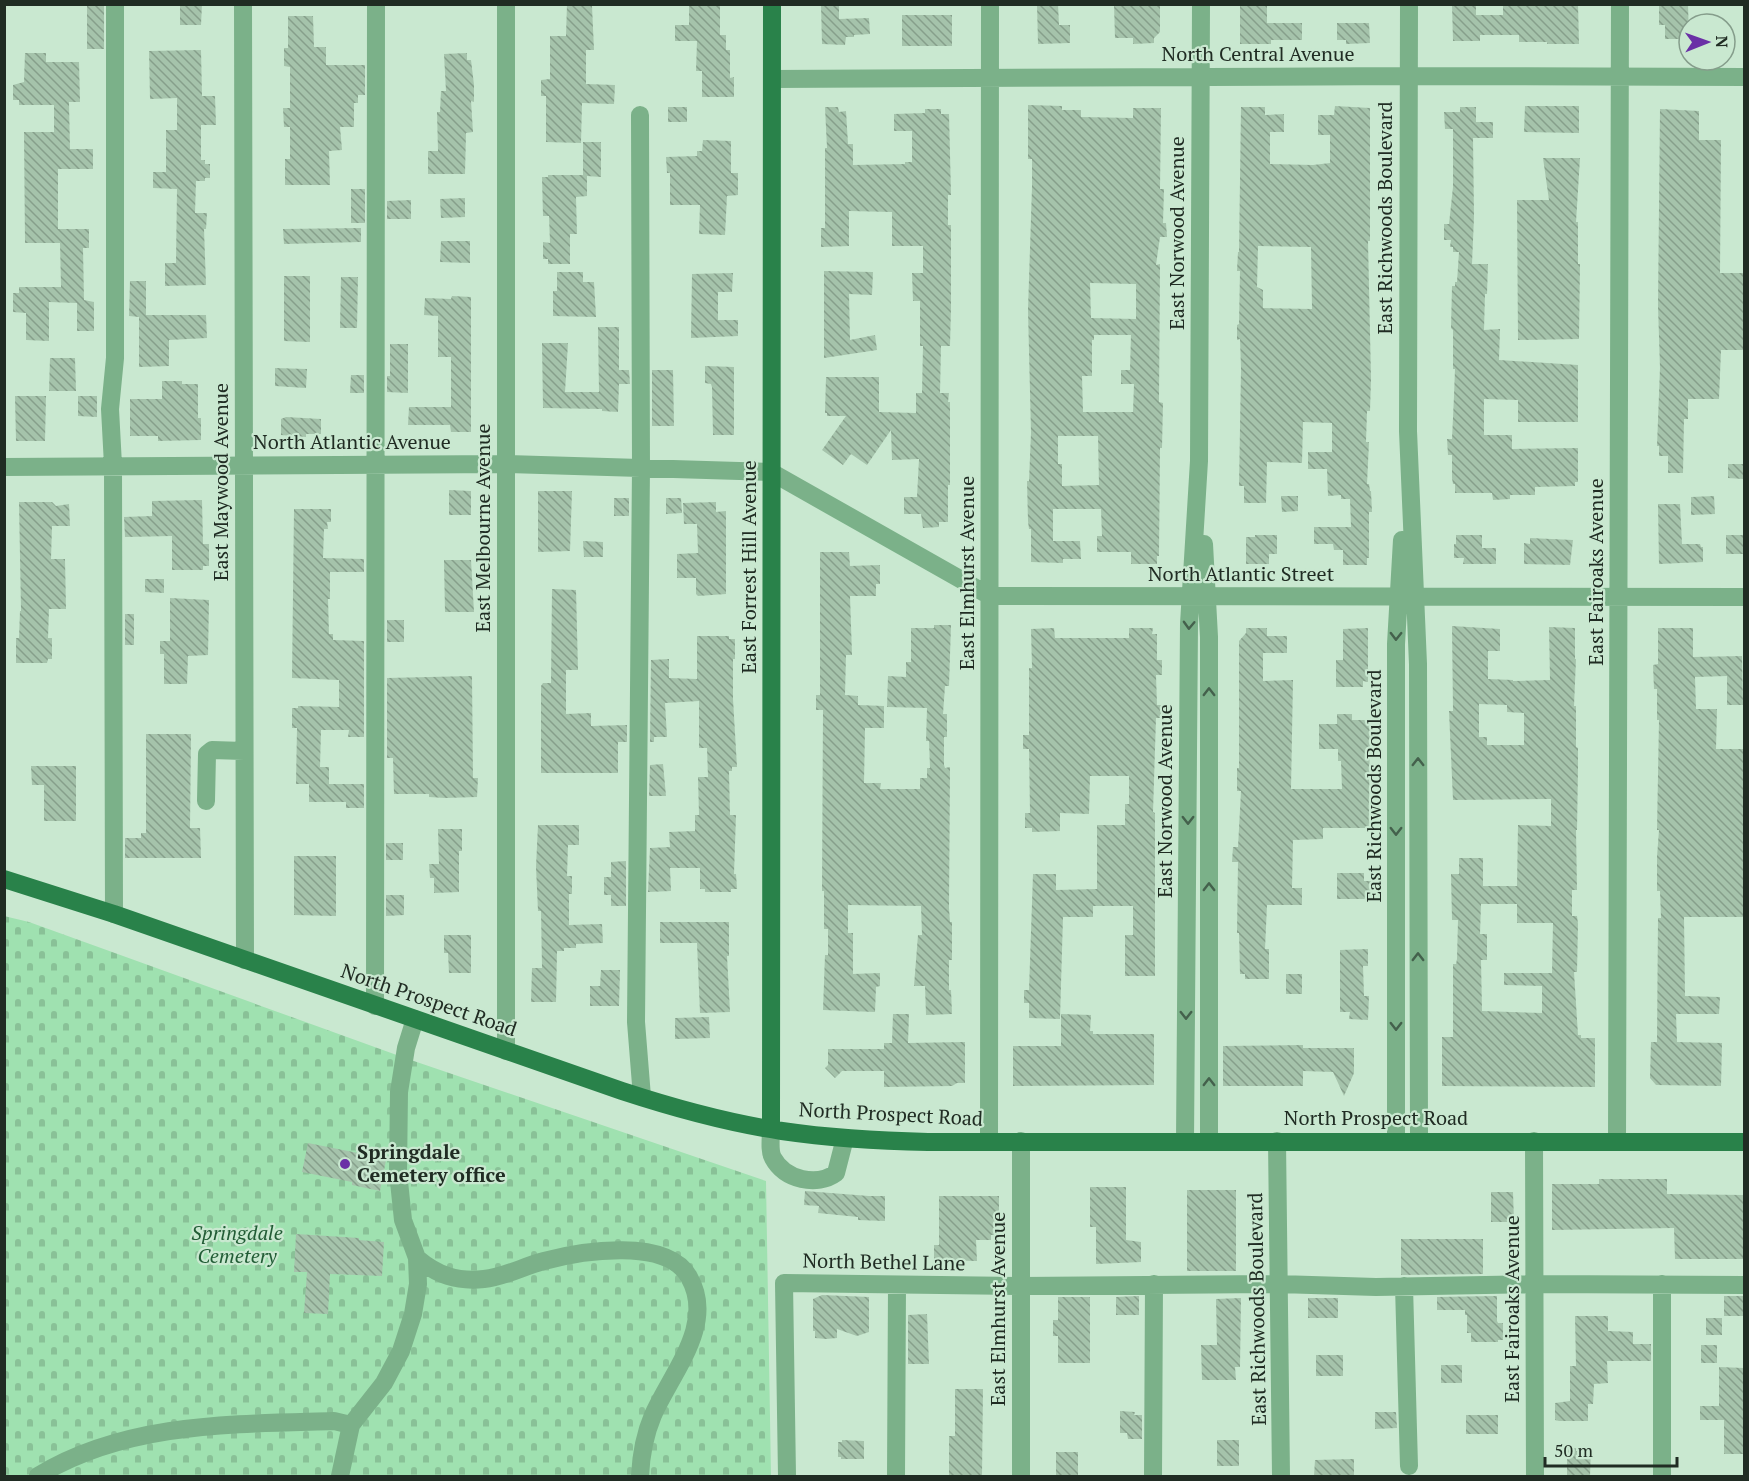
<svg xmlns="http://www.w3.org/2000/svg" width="1749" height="1481" viewBox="0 0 1749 1481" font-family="'PT Serif',serif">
  <defs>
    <pattern id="cemetery-stones" width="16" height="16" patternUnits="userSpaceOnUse" patternTransform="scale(1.5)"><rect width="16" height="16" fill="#9fe1b0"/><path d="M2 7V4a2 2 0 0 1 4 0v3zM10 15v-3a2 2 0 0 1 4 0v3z" fill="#89c197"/></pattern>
    <pattern id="building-back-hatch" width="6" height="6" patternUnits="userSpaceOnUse" patternTransform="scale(1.5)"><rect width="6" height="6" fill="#a5c3ab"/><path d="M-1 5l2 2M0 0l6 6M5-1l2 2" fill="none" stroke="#869f8b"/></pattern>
  </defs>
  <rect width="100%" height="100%" fill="#c9e8d0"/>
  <path fill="url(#cemetery-stones)" d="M4 916 29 922 405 1058 766 1181 771 1476H5Z"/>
  <path fill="url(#building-back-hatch)" fill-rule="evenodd" d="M87 4H104V49H87Z
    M180 4H202L201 25H180Z
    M567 4 592 6 594 50H586V84L615 85 614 104 582 103 581 143 546 142V96H541V80L550 79V36H566Z
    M689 4H720V35H726V50H730V78L734 77V97H702V71H696L697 41H675V25H689Z
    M839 4V19L869 18 870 34 854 35V37H846L845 45 822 44 821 5Z
    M1037 4H1058L1059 25H1070V43L1038 44Z
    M1114 4H1160V32L1154 38V43L1133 44V38H1115Z
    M1240 4H1267V23H1302V40H1271V44H1240Z
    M1452 4H1476V15H1503V4H1578L1579 44H1547V42H1519V35H1480V41H1453Z
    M1659 4H1688L1689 39H1665V25H1659Z
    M902 15H952V46H902Z
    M288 16H313L314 47H326V65H365V95H358V103H354V127H340L342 150 329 151 330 185H285V159H290V127H284L283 108H290V67L284 66V48H288Z
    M1337 23H1369L1370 43 1346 44V40H1337Z
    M201 50 202 96H215L216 125H201V160H205V164H210V178H205V181H196L195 213H207L206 229H204L206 285 165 286V263H176L177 189 153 188V172H166V130H177V98L150 99 149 51Z
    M25 53H46V62H79L80 102H69L70 149H93V169H58V229H89V248H83L84 300 94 302V331H77V303L49 302V341L26 340V313L13 312V293H19V287H61L60 243H25L24 132H54V105H19V100H13V85L24 82Z
    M467 53V60H471L474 85V102L471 101 473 132 466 133 465 174H428V151H438L437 112H440L441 91H446L444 54Z
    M1028 105 1062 106V110H1081V117L1133 118V108H1161L1160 189H1164L1163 223H1166L1167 237H1160L1156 265 1160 264 1159 402 1163 403 1162 448H1160L1159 556H1157V564H1131V552H1097V536H1102L1101 509H1053V541H1080L1081 559H1063V563L1031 562V529H1029L1028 521 1027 481H1029L1031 433 1028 310 1032 187V159H1028ZM1090 283 1136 284V319L1091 318ZM1094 335H1131L1130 370H1121V384H1134L1133 412H1083L1082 376H1092V340H1094ZM1058 436H1098L1099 485 1062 486V464H1058Z
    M1335 106 1370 108V241H1368L1371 379 1370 411H1367L1366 442H1369L1367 484H1369L1370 491H1371L1372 512H1369V558H1367V565H1343V550H1334L1333 544H1314V527H1351L1350 499H1341V495L1328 496 1327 469H1308V452H1332V423L1303 422 1302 463 1267 462 1266 503H1244V486H1239L1241 369 1240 339 1237 340V325L1239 324 1240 271H1237L1238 252H1239L1241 107H1265V115L1284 114V132H1270V164L1313 165 1330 163V135H1318V115H1334ZM1258 246 1311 247 1312 309 1263 308V290L1257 287Z
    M1525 106H1579V133L1524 132Z
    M668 107H687V122H668Z
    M825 107H838L839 112 846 111 848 144H853V165L905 164V162H912V131H894V114L925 113V109H941V114H949L951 195H948V225H951V308L950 346H941L940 393H949L948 402H950V485H948V522H939V527L923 528 921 514H904V497H917L919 459 892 460 891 430 867 465 851 454 843 465 822 450 846 416H827V413H825L826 377H879V412L916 413V393H922L923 346H920V301H913L912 273H923V246H892V212L849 211V246L821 247V228H825V148H827Z
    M1460 107H1476V122H1493V138H1473L1474 217 1472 264H1488L1487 294H1485L1484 330 1500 329 1499 360 1578 365V422H1518V400L1484 399V435H1512V449L1578 448V482H1575V486L1535 487V495H1510V499L1493 500 1492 493H1455V484H1453L1452 478V455H1448L1447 439H1452L1454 396 1455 369H1453V330L1451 328 1452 286H1455V282H1457L1459 252H1453V247H1450L1451 240H1444V224H1449L1453 187V129H1445L1444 112H1460Z
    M1660 109 1699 111V140H1721L1720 273H1744L1743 350H1721L1719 399H1688V419H1684L1683 473H1668V456H1659V446H1657L1660 368 1658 306Z
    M703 140 731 141V173H738V195L727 196 725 235 699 234 700 205H670V173H667L666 157 697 156V151H702Z
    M583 142H601V177L587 176V196L576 197 577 234H570V264H548V259H543V242L550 243 549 216H543L542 177H548V175H583Z
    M1543 158H1580L1576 222H1578V264H1580L1579 339 1518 340 1517 200H1549Z
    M351 189H365V223H351Z
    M465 198V217L441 218 440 199Z
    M411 200V219H387V201Z
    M361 228V242L284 244 283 229Z
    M441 241H470V263L440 262Z
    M824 271 873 272 872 295 849 294 850 340 875 335 877 350 824 358Z
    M557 272H583V282H594L596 317 553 316V291H557Z
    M733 273 732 292H718V320H738V336L691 338 692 274Z
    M284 276H310V342L284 341Z
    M341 277H358L357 328H340Z
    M130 281H146V315H206L207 338 169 340V366L139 367V317L129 316Z
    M452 296 471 297V432H451L450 425H408L409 407H451V357H438V316L424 315 425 298 451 299Z
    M598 327H619V370H629L630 384H619L618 412 602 411V409L543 408 542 343H568L565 392H599Z
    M390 344H408V393L387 392V376H390Z
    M50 358H75L76 391H49Z
    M705 366 734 367V435H713L712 387 711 384 705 383Z
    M275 368 307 369 306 388 275 386Z
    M652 370H673L674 426H652Z
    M351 375H364V393H350Z
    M162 381H182V384H198V418H201V440L158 441V436H130V399H162Z
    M15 396H46L45 441H16Z
    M78 396H97V417L78 416Z
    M286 417 321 419V434H306V437L281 435V419Z
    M1728 464H1743V479L1728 478Z
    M449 490 471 491V515H449Z
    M538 491H572L570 551 538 552Z
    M1281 496H1298V511L1282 512Z
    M1714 496 1715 514 1691 515V497Z
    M614 498H629V516H614Z
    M666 498H681L682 513 666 514Z
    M202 500 203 544H209V566H203V570H172V536L125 537 124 517 152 516V501Z
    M19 502H52L56 506 69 504 70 526H52L51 559H65L66 609H49L48 638H52V659H48L47 663H16V638H19L20 611H21Z
    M716 502V512L726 511V594L698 596 696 594V578H677V554L698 553 697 524H684L683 503Z
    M1658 504H1680L1682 544H1700L1701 547H1703V562L1659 564Z
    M294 509H331V522H327L328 529H324L323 558 364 559V572H330V599H328L329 634H333V640L364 641V737H348L349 730H321L320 767H329V784H364V808H346V802H309V784H296L297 728H292V708H298V706L339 707V680L292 678Z
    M1255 535H1277V554H1269V564H1246V537H1255Z
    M1456 535H1482V548H1496V564H1463L1464 558H1454V544H1456Z
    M1726 535H1743V554H1726Z
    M1530 538 1573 540 1570 565 1524 564V543L1530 544Z
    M583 541 603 542V557H584Z
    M820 552H849L850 566 880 565V584H876V596H850L852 655H846L845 695 858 696V705L884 706V728H865L864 783H881L880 789H920V778H927V768H930L929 741H926L927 708 887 707 888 676 906 677V662H911V628H934V625H951L949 686H945L943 714H947V737H944V765L945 768 950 767 949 908 950 922H952V960H949V990H951L952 1014 926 1015 925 986H914L918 935H922L921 906 848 905V933H853V974L880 973V986L876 987 875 1012 823 1010 825 955H828V929H824V891H822L823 710H816V695H820Z
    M444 560H471L474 612H445Z
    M145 579H164V593L145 592Z
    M552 589 576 590 578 670H566V714L591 713V726L627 725V742H618V773H541V686L543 683H551Z
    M170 598 209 600 208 655 188 656 187 684H164V654H160V641H170Z
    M125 614H134V645H125Z
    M387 620H404V642H387Z
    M1452 626 1500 629V651H1488V679L1513 680V681L1550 680 1549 627 1575 628V659H1576L1574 706H1576V747L1578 748V768L1577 830H1576L1577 890H1572V916H1577L1578 924 1577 972H1574L1578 1035H1581V1038H1595V1087L1442 1086V1037H1453V964H1456L1457 959 1458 920H1452L1451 874H1459V858H1483V886H1517L1518 825 1551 826V799L1453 800 1449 711H1453ZM1479 704 1507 705V712L1524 713V745H1487V737H1479ZM1481 904H1517V923H1553L1552 973H1504V985L1542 986V1013L1482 1011 1481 960H1487V934H1480Z
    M1054 628 1055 638H1129V628H1153L1152 634H1157V660H1162V675H1156L1157 705H1161V718H1156L1153 812 1155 813V976H1125V935H1133V906H1093V917H1063L1060 1019 1029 1018V1003H1024V990H1029L1033 874H1056V890L1097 889V825H1125V804H1129V776H1090L1089 814 1060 813V831L1032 832V828H1025V813H1030L1029 749H1023V735H1029V668H1032L1031 629Z
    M1246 628H1267V636H1287V653H1263V681L1293 680 1291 789H1342L1341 761H1338V749H1319V724H1337V714H1352V720H1370L1369 815H1375V828H1323V839L1293 840 1292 888H1302V905H1267L1265 949H1269V979H1245V974H1240L1239 933H1237L1238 862H1232L1233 847H1238L1241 791H1237V768H1239V641L1246 633Z
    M1368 628V682L1363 681V687H1336V660H1343V629Z
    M1658 628H1693V657L1742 656 1743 705H1727V676L1695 677 1696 709H1717L1716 749H1744L1743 917H1684L1685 996 1720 997 1719 1014H1676L1677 1042 1722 1043 1721 1086 1656 1085 1650 1078 1651 1042H1657L1658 918H1661L1660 891H1657V857L1659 830H1657L1659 720H1657V689H1654L1653 665 1658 664Z
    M697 636H729V639H735V659H733V699L737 767H732V771H729L730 815H736L734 874H736L737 889H731V892H705V889H700V868H670L671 891 648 892 650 848 670 847 669 832 695 831V815H699L698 777H708L707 748H699V701L665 703 667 737H654V742H650L651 660 669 659V678L697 679Z
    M472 676 473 778H478L477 797 445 798 429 797V794H394L393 758H387V678Z
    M146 734H191L190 828H200L201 858H125V838H141V833H146Z
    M663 764 666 796H649L650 765Z
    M31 766H76V821H44V785H32Z
    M538 825H579V845H568L567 876H572V894H569V925L602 924 603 943 576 944V948H564V951H557L556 1002H531L532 968H542L541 911H538L536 867Z
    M438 829H462V851H459V892L434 893V878H430L429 864H439Z
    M386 843H403V860H386Z
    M294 856H336V916L294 915Z
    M626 861V906H611V895H604V877H611V862Z
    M1337 873H1364V881H1372V896H1366V899H1337Z
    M386 895H404V915L386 916Z
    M660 922H729V956H727L730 1012 700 1013 697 943H660Z
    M444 935H471V973H449L448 953H444Z
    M1368 949V966H1363L1364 996H1369L1368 1020 1349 1019 1350 1012H1340V950Z
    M601 970H620L619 1006H590V986H600Z
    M1286 974H1302V994H1286Z
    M893 1014H909L908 1043 965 1042V1083H957L952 1086 884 1087V1071H842L835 1078 825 1068 828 1065V1049H884V1043H892Z
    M1061 1014 1091 1015 1090 1031H1093V1034H1154V1085L1013 1086V1046H1061Z
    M709 1017 710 1038 675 1039V1018Z
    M1303 1045V1048H1354V1073L1344 1096 1333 1072 1303 1071V1086H1223V1046Z
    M308 1143 358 1153 359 1149 387 1155 380 1191 352 1185V1182L302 1172Z
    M1599 1179H1667V1194L1744 1195V1259H1675L1674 1228 1552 1230V1184H1599Z
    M1090 1187H1126V1240L1141 1242V1262L1096 1264V1227H1090Z
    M1187 1190H1236V1271H1187Z
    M805 1191 869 1196H885V1221L858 1220V1217L818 1213 819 1206 804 1205Z
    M1491 1192H1513L1514 1222H1491Z
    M939 1196H999V1235H991V1240H976L977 1261 934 1260V1245H939Z
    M296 1234 359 1238V1240L384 1242 382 1276 330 1274 328 1314 304 1313 307 1272H294Z
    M1401 1239H1483V1274L1401 1275Z
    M822 1295 869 1297V1332L857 1336 837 1329V1338L826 1339 815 1338V1331H813V1299Z
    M1139 1296V1315H1116V1297Z
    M1497 1296V1321L1498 1323H1503V1340H1498V1342H1471V1333H1467V1315H1465V1310H1437V1297Z
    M1724 1296H1744V1316H1724Z
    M1058 1297H1090V1363H1058V1336H1053V1320H1058Z
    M1241 1298 1240 1367H1235L1236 1380H1202L1201 1345H1217L1216 1299Z
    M1308 1298H1338V1318H1308Z
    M927 1314 929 1364H908V1315Z
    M1575 1316H1608V1331L1633 1332V1344H1651V1361H1607L1608 1383 1594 1384 1593 1404H1588V1421H1559L1555 1420V1403L1570 1401V1366H1576Z
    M1706 1318H1722V1335H1706Z
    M1701 1345H1717V1363H1701Z
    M1316 1355H1343V1376H1316Z
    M1441 1365H1462V1383H1441Z
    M1719 1367 1744 1368V1454H1724V1420H1700V1406H1719Z
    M955 1389H983L982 1476H949V1436H955Z
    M1120 1411 1135 1412 1134 1415H1142V1439H1128L1127 1433H1120Z
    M1375 1412H1396L1397 1428 1375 1429Z
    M1466 1415H1498V1434H1466Z
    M842 1440 864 1441V1459H841V1457H838V1442H842Z
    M1217 1440H1239V1466H1217Z
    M1567 1448H1591L1590 1476H1567Z
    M1056 1452H1078V1476H1056Z
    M1354 1459V1476H1314L1315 1460Z"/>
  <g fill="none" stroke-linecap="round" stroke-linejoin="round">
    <path stroke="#7bb189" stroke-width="18" d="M243 4 245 960
      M1409 4 1408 431 1418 664 1419 1141
      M772 79 1408 76 1744 77
      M640 115 641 468 636 1022 642 1097
      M4 467 506 464 771 472 990 596 1744 597
      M1204 544 1209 637V1141
      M206 801 207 754 212 750 244 751
      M114 914 113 465 110 409 115 358V4
      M375 1006 376 4
      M506 1051V4
      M771 1129C771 1138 769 1151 773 1158 785 1180 817 1187 836 1173L845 1138
      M1021 1141V1476
      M1185 1141 1189 624 1199 461 1201 4
      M1277 1141 1281 1476
      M1396 1141V644L1402 540
      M1534 1141 1535 1476
      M1617 1141 1620 4
      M989 1142 990 4
      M417 1258C437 1275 457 1282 484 1279 505 1277 524 1266 544 1261 581 1251 667 1237 689 1277 716 1324 672 1372 653 1415 645 1434 641 1455 640 1476
      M1404 1286 1409 1466
      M38 1476C126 1422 235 1424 334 1421L351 1425
      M340 1476 351 1425 384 1383 401 1351 413 1314 418 1284 417 1258 403 1220 398 1172 399 1092 406 1048 415 1019
      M787 1476 784 1283 1020 1286 1279 1284 1376 1287 1535 1284 1744 1285
      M896 1476 897 1285
      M1153 1476 1154 1284
      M1662 1476V1284"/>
    <path stroke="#29824a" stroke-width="18" d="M4 879 114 914 622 1091C674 1108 728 1123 782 1131 830 1138 879 1141 928 1142H1744
      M771 1129 772 4"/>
  </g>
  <defs><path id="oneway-chevron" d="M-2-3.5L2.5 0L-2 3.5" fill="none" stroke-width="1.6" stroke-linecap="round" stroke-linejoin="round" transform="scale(1.5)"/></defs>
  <g stroke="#44614c">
    <use href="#oneway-chevron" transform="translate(1189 625) rotate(92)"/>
    <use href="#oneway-chevron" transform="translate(1396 636) rotate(91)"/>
    <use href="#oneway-chevron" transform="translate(1209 692) rotate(-90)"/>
    <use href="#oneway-chevron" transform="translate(1418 762) rotate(-90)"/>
    <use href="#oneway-chevron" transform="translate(1188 820) rotate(90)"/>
    <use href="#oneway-chevron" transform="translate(1396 831) rotate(90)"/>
    <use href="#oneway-chevron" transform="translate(1209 887) rotate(-90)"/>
    <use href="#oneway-chevron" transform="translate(1418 957) rotate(-90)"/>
    <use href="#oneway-chevron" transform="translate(1186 1015) rotate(90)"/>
    <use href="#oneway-chevron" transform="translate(1396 1026) rotate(90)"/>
    <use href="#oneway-chevron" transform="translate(1209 1082) rotate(-90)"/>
  </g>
  <circle fill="#6a30a6" stroke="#c9e8d0" stroke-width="2" cx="345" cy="1164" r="6"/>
  <g text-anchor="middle" stroke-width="4.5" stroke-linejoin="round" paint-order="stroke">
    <g font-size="20" fill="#202c23" stroke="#c9e8d0">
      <text x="1258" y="61">North Central Avenue</text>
      <text transform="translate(1385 218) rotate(-90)" y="7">East Richwoods Boulevard</text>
      <text transform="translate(1177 233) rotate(-90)" y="7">East Norwood Avenue</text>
      <text x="352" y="449">North Atlantic Avenue</text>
      <text transform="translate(221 482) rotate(-90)" y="7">East Maywood Avenue</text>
      <text transform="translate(483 528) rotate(-90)" y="7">East Melbourne Avenue</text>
      <text transform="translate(749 567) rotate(-90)" y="7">East Forrest Hill Avenue</text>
      <text transform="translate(1596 572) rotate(-90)" y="7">East Fairoaks Avenue</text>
      <text transform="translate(967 573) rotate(-90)" y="7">East Elmhurst Avenue</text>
      <text x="1241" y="581">North Atlantic Street</text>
      <text transform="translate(1374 786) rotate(-90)" y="7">East Richwoods Boulevard</text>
      <text transform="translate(1165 801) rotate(-90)" y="7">East Norwood Avenue</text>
      <text transform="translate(429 1000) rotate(19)" y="7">North Prospect Road</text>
      <text transform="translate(891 1114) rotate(3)" y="7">North Prospect Road</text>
      <text x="1376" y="1125">North Prospect Road</text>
      <text transform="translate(884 1262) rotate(1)" y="7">North Bethel Lane</text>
      <text transform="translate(998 1309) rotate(-90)" y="7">East Elmhurst Avenue</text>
      <text transform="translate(1257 1309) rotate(-91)" y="7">East Richwoods Boulevard</text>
      <text transform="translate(1512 1309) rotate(-90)" y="7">East Fairoaks Avenue</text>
    </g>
    <g font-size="20" font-weight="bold" fill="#202c23" stroke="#c9e8d0" text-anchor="start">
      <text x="357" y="1159">Springdale<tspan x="357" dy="23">Cemetery office</tspan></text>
    </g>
    <g font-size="20" font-style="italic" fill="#215c35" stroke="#c9e8d0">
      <text x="237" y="1240">Springdale<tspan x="237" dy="23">Cemetery</tspan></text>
    </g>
  </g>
  <rect width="1749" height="1481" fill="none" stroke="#202c23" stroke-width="12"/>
  <g transform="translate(1707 42) rotate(89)"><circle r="28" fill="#c9e8d0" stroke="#859d8b" stroke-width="1.5"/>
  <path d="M0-4.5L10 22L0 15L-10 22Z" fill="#6a30a6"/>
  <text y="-9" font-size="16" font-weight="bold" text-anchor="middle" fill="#202c23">N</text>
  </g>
  <path d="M1545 1457v9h132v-9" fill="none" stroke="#202c23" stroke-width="3"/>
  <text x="1554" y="1457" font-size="18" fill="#202c23" stroke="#c9e8d0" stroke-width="4.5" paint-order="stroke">50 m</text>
</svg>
